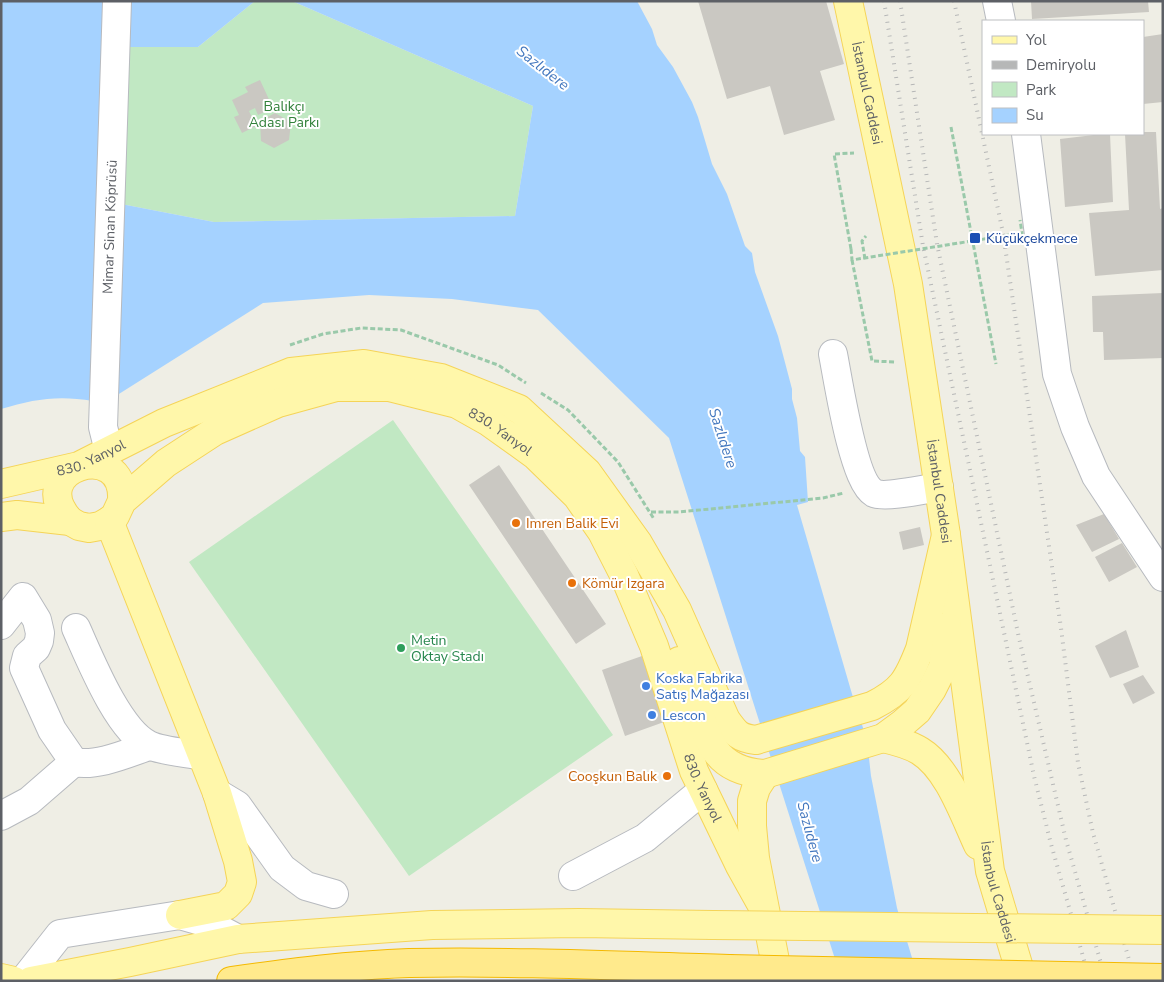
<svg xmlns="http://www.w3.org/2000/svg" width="1164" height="982" viewBox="0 0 1164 982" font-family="'Nunito Sans',sans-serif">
  <rect width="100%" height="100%" fill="#efeee5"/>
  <path fill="#c1e8c3" d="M255 1H292L533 106 515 216 214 222 116 203V47H198Z
    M393 420 613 735 409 876 189 562Z"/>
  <path fill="#a5d2ff" d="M1 1H104L93 401C58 395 34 399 1 409Z
    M117 1H255L198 47H116Z
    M292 1H637L652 29 657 45 673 67 692 102 698 117 712 164 727 194 745 246 752 253 755 272 778 336 792 389V399L797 418 800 451 805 457 808 502 797 505 852 694 867 740 871 776 897 908 919 981H842L669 438 538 310 452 299 369 295 263 303 103 404 116 203 214 222 515 216 533 106Z"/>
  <path fill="#cac8c2" d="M698 1H826L844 64 820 71 835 120 784 135 770 86 727 99Z
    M1031 1H1148L1149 12 1032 19Z
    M1163 34V102L1143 104V37Z
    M260 80 273 108 258 115 255 108 249 111 256 126 242 133 234 117 239 115 232 100 248 92 245 87Z
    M275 113 291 122 289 140 274 148 261 141 260 121Z
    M1143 132H1156L1160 209 1163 208V270L1095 276 1089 213 1129 210 1125 134H1143Z
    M1102 134H1110L1113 202 1065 207 1060 139Z
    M1163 293V358L1104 360 1103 332H1093L1092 296Z
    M499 465 606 624 576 644 469 485Z
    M1104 514 1119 539 1092 552 1076 525Z
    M920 527 924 545 903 550 899 532Z
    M1122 543 1137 567 1109 582 1095 557Z
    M1126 630 1139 667 1110 678 1095 646Z
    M642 656 664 722 625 736 602 670Z
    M1143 675 1155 693 1133 704 1123 684Z"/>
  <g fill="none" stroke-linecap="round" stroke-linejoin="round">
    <defs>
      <g id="minor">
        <path d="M997 1 1001 21"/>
        <path d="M1026 134 1057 374 1075 427 1096 476 1163 577"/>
        <path d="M833 354C838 379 853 481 874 493 884 498 926 489 939 487"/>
        <path id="s1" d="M109 451 103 427 117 1"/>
        <path d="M1 625 23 597 37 620 40 633 39 641 36 648 27 656 24 668 52 730 74 762C97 767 128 753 149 746"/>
        <path d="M76 628C90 659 118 730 149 745 161 751 188 753 202 756"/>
        <path d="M217 793 237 805 282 868 306 886 334 894"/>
        <path d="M1 816 29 801 74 762"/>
        <path d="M573 876 645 838 703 790"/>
        <path d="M23 981 60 934 180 915 208 923 238 939"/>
      </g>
      <g id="major">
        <path id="s2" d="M848 1 908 284 946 535 990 871 1023 981"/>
        <path id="s3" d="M1 484 79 466 164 423 291 372 364 364 441 378 519 409 587 472 638 543 677 610 726 720C736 734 739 738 756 740L872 706C902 691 908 680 920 649L946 535"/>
        <path id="s4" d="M1 517 17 515 70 521 79 526 89 528 100 526 109 521 115 516 122 501 166 463 215 431 278 403 336 387H389L457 404 489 422 535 455 577 496 602 532 624 575 654 646 694 771 740 866 764 909"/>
        <path d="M70 521C22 468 126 436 122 501"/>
        <path d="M109 521 217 793 238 861 242 882 238 894 226 906 180 915"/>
        <path d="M679 661C687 685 696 707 705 729 708 736 711 745 715 750 727 767 746 773 765 774L883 738 902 724 917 711 932 689 943 667 947 642V627"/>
        <path d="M883 738C896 741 909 744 920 751 948 768 964 815 978 845"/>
        <path d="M765 774 756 788 752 801V826L755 858 779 981"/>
        <path d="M1 978 14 981"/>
        <path d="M31 981 130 962 238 939 432 925 579 923 713 925"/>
      </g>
      <path id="highway" d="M231 981C290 973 349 965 409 963 516 961 622 966 729 969"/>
    </defs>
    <use href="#minor" stroke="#b7babf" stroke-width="30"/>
    <use href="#major" stroke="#f5d458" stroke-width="30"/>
    <use href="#highway" stroke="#f4b900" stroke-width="30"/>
    <path stroke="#9ac9aa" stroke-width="3" stroke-dasharray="5 2.5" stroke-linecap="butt" d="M951 127 996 364
      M851 249 834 154 854 153
      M865 259 862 241 866 236
      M852 260 872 361 896 362
      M290 345 323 334 361 328 401 330 498 365 526 383
      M541 393 568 410 618 462 654 519
      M651 512H679L823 498 844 493"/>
    <use href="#minor" stroke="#fff" stroke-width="28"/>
    <use href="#major" stroke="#fff7aa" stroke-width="28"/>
    <use href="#highway" stroke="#ffea8c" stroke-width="28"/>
    <path stroke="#b6b7b7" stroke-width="4" stroke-dasharray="1 6" stroke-linecap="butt" d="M884 1 923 246 1006 642 1034 776 1051 844 1090 981
      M900 1 937 244 1019 638 1066 840 1106 981
      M954 1 1003 233 1061 628 1078 763 1093 833 1135 981"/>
    <defs>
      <path id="major-bridge" d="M713 925 1163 930"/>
      <path id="highway-bridge" d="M729 969 1163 978"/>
    </defs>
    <use href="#major-bridge" stroke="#f5d458" stroke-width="30" stroke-linecap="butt"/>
    <use href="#highway-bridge" stroke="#f4b900" stroke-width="30" stroke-linecap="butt"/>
    <path stroke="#9ac9aa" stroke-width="3" stroke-dasharray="5 2.5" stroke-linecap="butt" d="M851 249 852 260 1022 233 1020 220"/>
    <use href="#major-bridge" stroke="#fff7aa" stroke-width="28"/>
    <use href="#highway-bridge" stroke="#ffea8c" stroke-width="28"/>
  </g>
  <rect fill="#1a4fb4" stroke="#fff" stroke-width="2" x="969" y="232" width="12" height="12" rx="2.5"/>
  <g fill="#e8710a" stroke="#fff" stroke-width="2">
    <circle cx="516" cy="523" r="5"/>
    <circle cx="572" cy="583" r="5"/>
    <circle cx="667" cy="776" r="5"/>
  </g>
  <circle fill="#2e9e5b" stroke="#fff" stroke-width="2" cx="401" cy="648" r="5"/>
  <g fill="#3f7fe0" stroke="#fff" stroke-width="2">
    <circle cx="646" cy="686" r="5"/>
    <circle cx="652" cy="715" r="5"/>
  </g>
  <g text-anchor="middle" stroke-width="4" stroke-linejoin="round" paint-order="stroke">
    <g font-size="14" fill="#5d6066" stroke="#fff">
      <text dy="5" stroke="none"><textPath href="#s2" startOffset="94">İstanbul Caddesi</textPath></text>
      <text dy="5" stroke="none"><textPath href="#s1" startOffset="225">Mimar Sinan Köprüsü</textPath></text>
      <text dy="5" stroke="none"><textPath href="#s4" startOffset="556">830. Yanyol</textPath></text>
      <text dy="5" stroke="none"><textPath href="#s3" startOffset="94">830. Yanyol</textPath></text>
      <text dy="5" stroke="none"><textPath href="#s2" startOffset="499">İstanbul Caddesi</textPath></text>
      <text dy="5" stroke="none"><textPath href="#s4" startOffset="976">830. Yanyol</textPath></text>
      <text dy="5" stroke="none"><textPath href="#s2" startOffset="904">İstanbul Caddesi</textPath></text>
    </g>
    <g font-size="14" fill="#31813a" stroke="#fff">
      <text x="284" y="111">Balıkçı<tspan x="284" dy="16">Adası Parkı</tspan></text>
    </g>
    <g font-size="14" fill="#164399" stroke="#fff" text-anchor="start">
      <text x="986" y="243">Küçükçekmece</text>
    </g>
    <g font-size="14" fill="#c56008" stroke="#fff" text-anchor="start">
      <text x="526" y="528">Imren Balik Evi</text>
      <text x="582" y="588">Kömür Izgara</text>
      <text x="657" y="781" text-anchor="end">Cooşkun Balık</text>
    </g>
    <g font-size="14" fill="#27864d" stroke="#fff" text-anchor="start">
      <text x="411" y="645">Metin<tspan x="411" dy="16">Oktay Stadı</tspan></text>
    </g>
    <g font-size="14" fill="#366cbe" stroke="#fff" text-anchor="start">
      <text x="656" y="683">Koska Fabrika<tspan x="656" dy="16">Satış Mağazası</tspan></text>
      <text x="662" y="720">Lescon</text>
    </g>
    <g font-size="15" font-style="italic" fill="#4176be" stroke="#fff">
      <text transform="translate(543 68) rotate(38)" y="5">Sazlıdere</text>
      <text transform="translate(723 438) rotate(72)" y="5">Sazlıdere</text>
      <text transform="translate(810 832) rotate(75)" y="5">Sazlıdere</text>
    </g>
  </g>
  <rect width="1164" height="982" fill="none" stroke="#5d6066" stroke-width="5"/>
  <rect x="982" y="20" width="162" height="115" fill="#ffffff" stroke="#bebfc2"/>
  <rect x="992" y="36" width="25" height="8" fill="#fff7aa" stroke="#bebfc2"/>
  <text x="1026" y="45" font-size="15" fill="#5d6066">Yol</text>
  <rect x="992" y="61" width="25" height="8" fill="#b6b7b7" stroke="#bebfc2"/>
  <text x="1026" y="70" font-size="15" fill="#5d6066">Demiryolu</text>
  <rect x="992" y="82" width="25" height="15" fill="#c1e8c3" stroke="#bebfc2"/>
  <text x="1026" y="95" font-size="15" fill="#5d6066">Park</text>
  <rect x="992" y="108" width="25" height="15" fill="#a5d2ff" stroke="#bebfc2"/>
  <text x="1026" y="120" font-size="15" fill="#5d6066">Su</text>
</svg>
